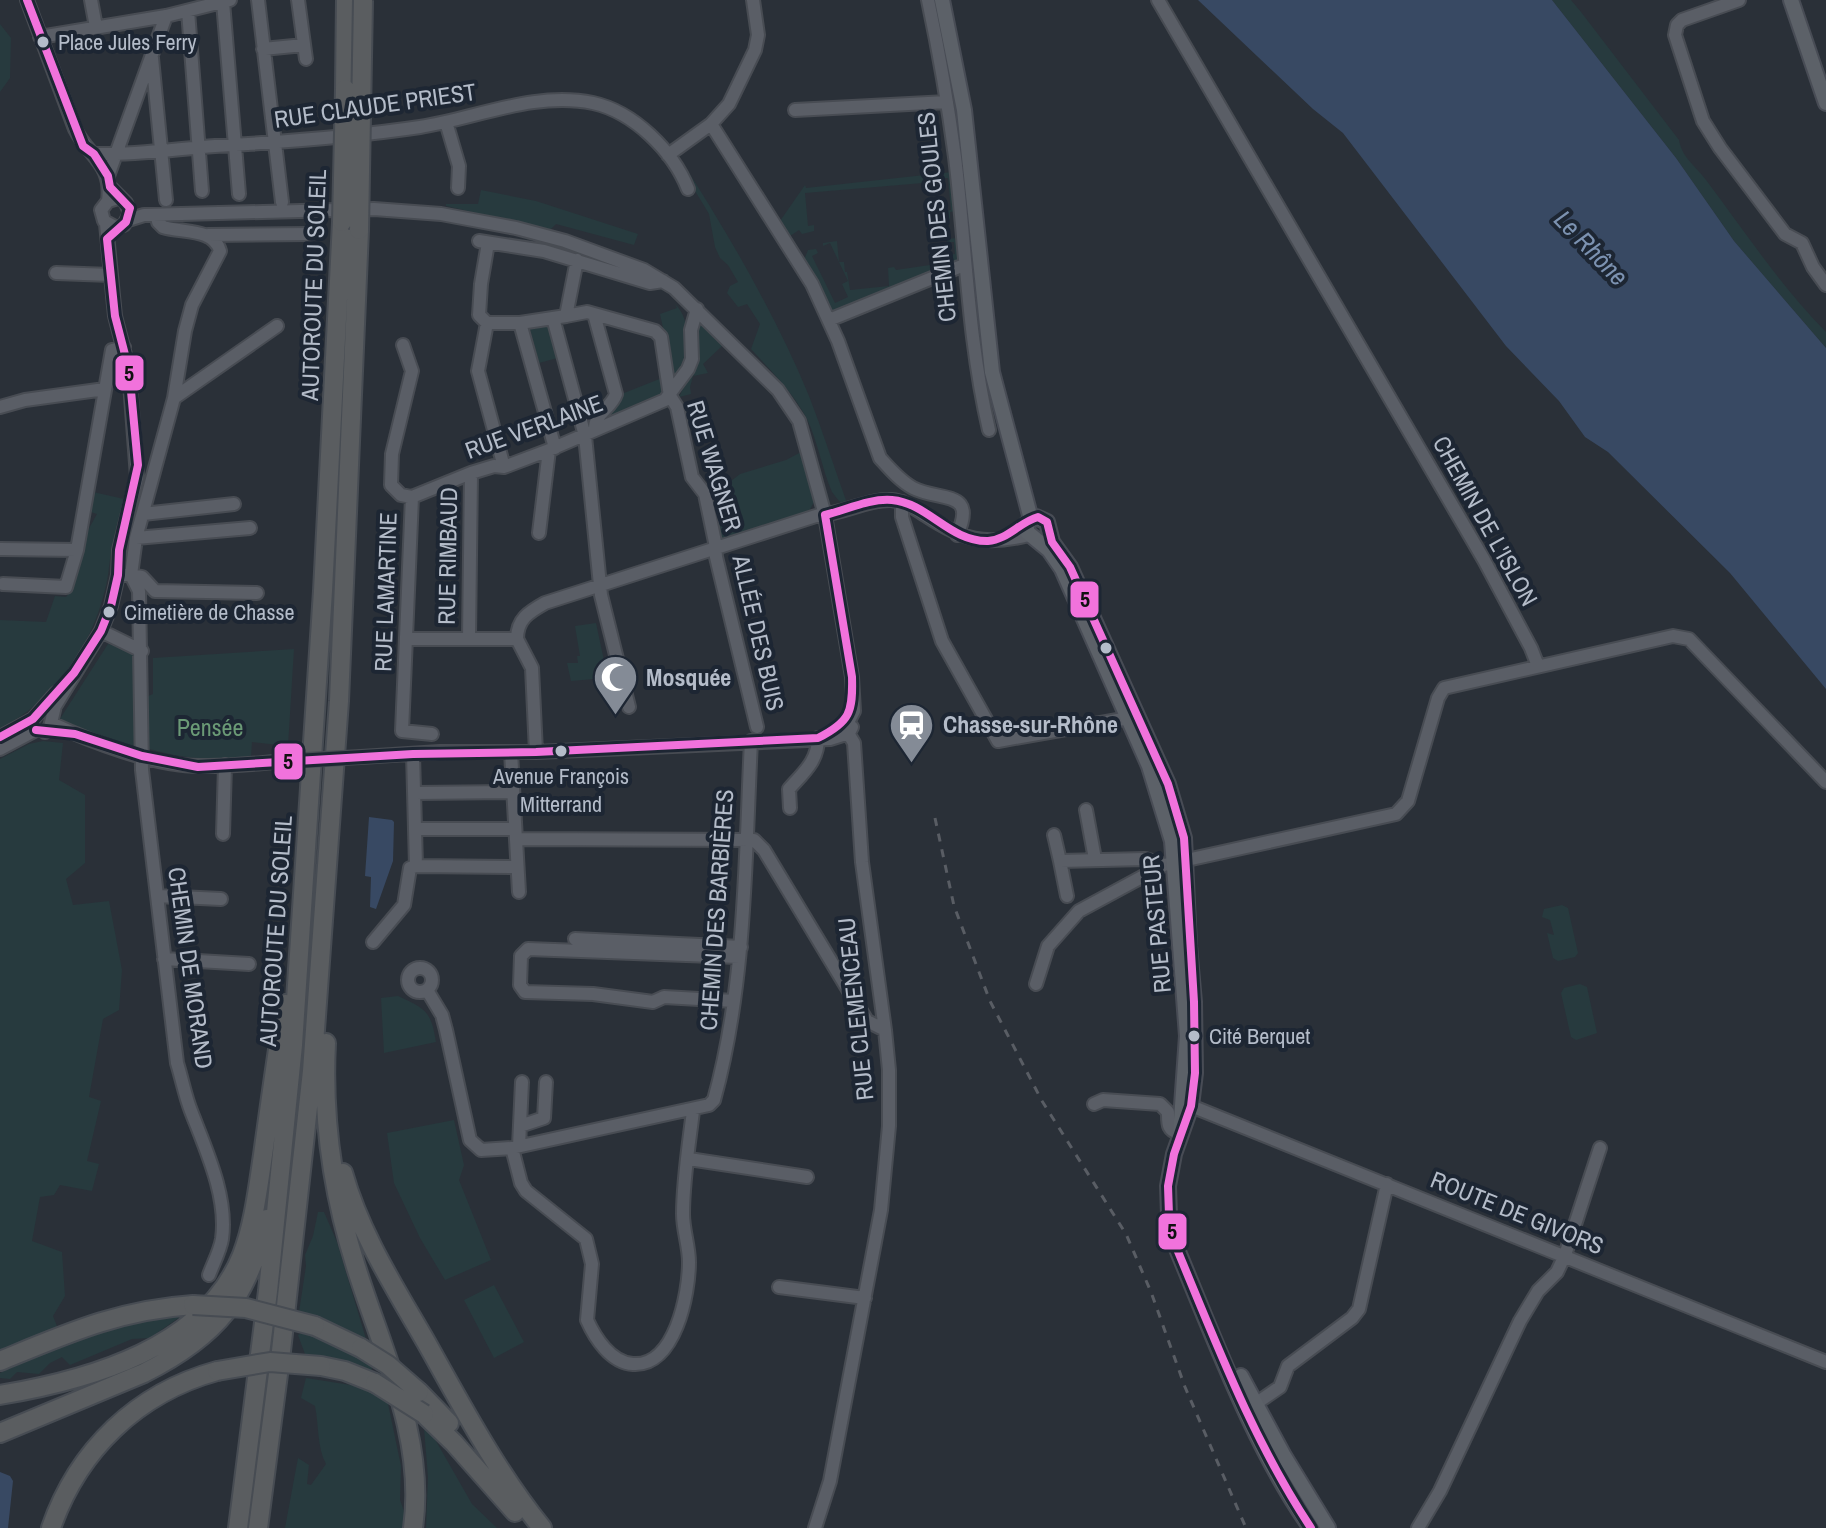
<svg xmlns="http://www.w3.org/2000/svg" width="1826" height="1528" viewBox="0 0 1826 1528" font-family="'Archivo Narrow',sans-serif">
  <rect width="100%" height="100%" fill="#2a3038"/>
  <path fill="#273a3e" d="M1552 0H1571L1581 12 1679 140C1682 158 1696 166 1706 180 1746 233 1779 284 1826 332V348L1734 241 1676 158Z
    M0 24 11 38 10 78 0 92Z
    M680 159C727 231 776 316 809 396 823 432 835 470 848 506L839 501 832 492C822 469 818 442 807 419 793 392 771 371 751 349L760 324 747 304 738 307 727 293 730 286 738 282 728 265 720 258 715 247 709 214 677 161Z
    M952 172 955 211 950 212V220L945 211 951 210 948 178H927V182L923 183 805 193 808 226 814 225V231L802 234 799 230 790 236 780 221 805 185 806 188Z
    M481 190 536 201 638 234 634 245 556 224 550 230 446 206V204H478Z
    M957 238 959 258 954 263 831 313 804 260 808 250 816 249 818 253 812 256 835 303 848 297 842 284 848 281 830 243 823 246V243L837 241 839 262H844L845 272H847L850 290 889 286 888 268 894 267 896 270 930 265V261L934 260 935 265 948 264V255L955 254 954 242H947V239Z
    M675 304C694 322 688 360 674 379L660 314 677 308Z
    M549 323 561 357 539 363 530 329Z
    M701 325 722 346 703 364 708 373 693 376 690 387 691 394 679 397 692 370 695 330Z
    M662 378 666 394 651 402 645 400 615 414 612 419 601 425 619 395Z
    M803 451 814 502 809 511 720 540 711 497 740 474 786 460Z
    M93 492 124 499C120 515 115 531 112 547 109 561 109 576 105 590 91 648 53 701 0 729V620L46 622 55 596 66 597 70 592 87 532 97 514 91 512Z
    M596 623 606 670 594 679 571 681 567 663H578L577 656H580L575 626Z
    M108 644 139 653 137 747 58 722Z
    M294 649 288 746 252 742 251 757C208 760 188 760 146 748V729L149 726 146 697 153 694V658Z
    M43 741 63 743 59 780 85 795V863L66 879 73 905 109 901 122 970 119 1010 103 1019 89 1097 101 1101 87 1161 99 1164 92 1191 60 1185 54 1195 40 1197 32 1241 62 1252 65 1296 53 1316 58 1329 0 1351V759L29 744Z
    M1562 905 1568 908 1578 953 1575 957 1558 961 1553 958 1547 933 1554 935 1550 920 1542 917 1544 909Z
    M1580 984 1587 987 1597 1033 1576 1040 1571 1037 1561 993 1564 988Z
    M398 996C426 1009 431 1011 436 1042L384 1053 381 998Z
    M454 1120 464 1165 459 1180 491 1260 445 1280 420 1238 394 1183 387 1133Z
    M318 1212H324L337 1242 366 1339 299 1312 306 1266 305 1255 313 1236Z
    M494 1285 524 1342 494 1358 464 1300Z
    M184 1314 150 1338 132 1339 70 1365 62 1357 50 1363 39 1374 17 1372 10 1379 0 1378V1373L61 1344 148 1316Z
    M307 1330 371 1360 372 1372 336 1359 305 1354 298 1335Z
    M306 1378 357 1386 387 1399 401 1466 400 1500 405 1514 402 1528H285L298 1458 309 1465 307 1484 311 1485 326 1464C317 1447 319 1426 315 1406L301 1398Z
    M424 1428 432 1434 472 1504 497 1528H426L428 1477Z"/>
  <path fill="#384963" d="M1198 0H1552L1676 158 1734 241 1826 348V689L1730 573 1608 452 1585 437 1559 401 1506 346 1343 133 1313 109Z
    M369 817 392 820 394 822 393 861 376 909 370 907 371 877 365 876Z
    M0 1472 10 1476 13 1481 8 1528H0Z"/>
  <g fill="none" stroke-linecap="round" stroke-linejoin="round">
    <defs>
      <path id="minor" d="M27 0 75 129C89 157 113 164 108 201
        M91 0 96 27
        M258 0 282 202
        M298 0 306 59
        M928 0C939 52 948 104 955 157 966 248 968 340 989 430
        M1158 0 1484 560 1531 648 1538 666
        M1739 0 1682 20 1677 25 1675 35 1703 121 1720 148 1785 234 1802 243 1813 267 1826 285
        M223 2 239 194
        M188 11 202 191
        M40 37 166 16 230 0
        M263 49 304 45
        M152 58 166 200
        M795 110 947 102
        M446 122 459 166 458 188
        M711 124 812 284 838 341 880 458C890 469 900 481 913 488 940 502 978 489 957 535
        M94 154C135 155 175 149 215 146 283 142 353 137 420 127 477 118 535 91 593 103 634 112 673 151 688 189
        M668 155 711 124 729 104 755 50 758 35 753 0
        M108 176 166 16
        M110 187 126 203 130 213 124 225 115 227 104 221 101 210 108 201 118 198
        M128 220 144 215 374 209 441 214 516 228 565 241 644 270 674 288 778 390 799 421 825 515 852 677 854 711 845 728
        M208 235 310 234
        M479 241 544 251 650 283 663 281
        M56 273 111 275
        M594 314 616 394C611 409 594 413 595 430
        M566 316 587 312 655 331 661 337 670 396 677 407 692 477 705 494 715 542 716 557 757 727
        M553 318 585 436 601 595 629 707
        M829 320 964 265
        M487 323 478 371 504 467
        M487 323H520L566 316 577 260
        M487 323 479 315 481 284 488 243
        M520 323 555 448
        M403 345 412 371 392 454 391 485 401 495 412 497 402 731 432 734
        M174 398 277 326
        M0 407 25 400 105 389
        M412 497 471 473 494 466 504 467 549 450 665 400 688 369 692 359 691 330 697 309
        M902 502V517L942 641 998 741 1129 718 1135 721
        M143 514 234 504
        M539 533 549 450
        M136 538 250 528
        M0 549 77 550
        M125 575H131L136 538 174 398 185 331 192 305 220 251C214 228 182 233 163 227L158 222 157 215
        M131 575 139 591 142 770 177 1063C182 1079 185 1096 191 1111 206 1150 228 1197 222 1239 220 1251 213 1264 209 1275
        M131 575 142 577 155 591 257 593
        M3 584 66 587 77 550 112 350 124 347
        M101 631 142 651
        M407 639H517C517 619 529 612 545 603L819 515C843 514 867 499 891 500 904 501 914 508 925 515 963 540 984 546 1029 535
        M469 639 471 473
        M517 639 532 668 536 752
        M51 723C92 742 154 766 200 766 229 767 259 763 288 761
        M45 732 50 727 55 706 101 631 111 606 118 575 119 550 137 477 129 370 115 316 106 224
        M0 737 33 719 56 693
        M0 749 36 730
        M511 752 519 892
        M361 757 440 752H536L830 739 849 733 852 727
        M415 793 513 792
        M790 808 789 789C804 772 818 761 818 738
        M1086 810 1095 859
        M416 829H515
        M223 834 225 765
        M1054 835 1060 861
        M516 839 754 840 764 850 867 1021 885 1030
        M416 866 517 867
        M158 896 221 899
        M1067 896 1060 861 1145 859 1164 865 1396 814 1408 801 1438 698 1444 688 1673 636 1689 639 1826 782
        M575 939 741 947
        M373 942 404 905 410 868 416 866 413 754
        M164 959 249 964
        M408 980a12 12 0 1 1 24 0a12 12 0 1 1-24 0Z
        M1036 984 1048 946 1079 911 1164 865
        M427 990 442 1015 446 1030 470 1140 481 1150 512 1148 709 1105 714 1100C746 984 745 861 751 741
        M734 1001 664 997 653 1002 593 994 525 992 520 985 521 956 528 949 739 957
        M1094 1104 1103 1100 1160 1104 1168 1112C1168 1124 1167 1130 1180 1134
        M1191 1106 1826 1362
        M520 1126 544 1118 546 1082
        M519 1146 522 1082
        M512 1148 521 1183 526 1191 586 1239 592 1264 587 1320C595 1338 611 1363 633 1364 675 1367 689 1294 689 1262 689 1246 683 1230 683 1214 683 1180 689 1144 693 1111
        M689 1159 807 1177
        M779 1287 865 1298
        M1248 1409 1280 1387 1288 1366 1352 1318 1359 1309 1387 1184
        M815 1528 830 1481 881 1210 889 1126V1070L885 1030 862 862 854 743 845 728 840 727
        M1418 1528 1440 1491 1520 1321 1538 1291 1557 1272 1565 1255 1600 1148"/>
      <path id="major" d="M942 0 964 110 992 372 1031 519
        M1791 0 1826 103
        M1180 1134 1187 1036 1172 841 1149 766 1062 569 1049 550 1027 532V523L1036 517 1047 522 1052 542 1070 567 1168 784 1184 838 1189 946 1194 1002 1195 1073 1191 1106 1174 1154 1168 1186 1169 1215 1174 1242C1212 1332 1254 1449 1311 1528
        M1241 1376 1284 1456 1328 1528"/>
      <path id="highway" d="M345 89 346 0
        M326 1043C322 1120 333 1194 356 1267 382 1351 426 1438 413 1528
        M343 1173C360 1234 395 1288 426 1342 462 1406 496 1471 542 1528
        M315 1326 361 1348
        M0 1361C68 1333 119 1310 193 1305
        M321 1366 345 1371 375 1383
        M419 1392 449 1423
        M0 1395C89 1380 205 1348 242 1255 254 1224 258 1188 263 1155 270 1104 277 1054 285 1004
        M424 1414 454 1443 515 1512
        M0 1433 144 1373C218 1336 247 1298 267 1219
        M51 1528C78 1450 137 1393 217 1371
        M238 1528 268 1291 293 1045 323 591 342 222
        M258 1528 281 1351 312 1071 339 701 359 230"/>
    </defs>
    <use href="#minor" stroke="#484c53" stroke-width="16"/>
    <use href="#major" stroke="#484c55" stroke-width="18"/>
    <use href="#highway" stroke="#474c53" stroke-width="22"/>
    <use href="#minor" stroke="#5a5e66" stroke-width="12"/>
    <use href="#major" stroke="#5c6168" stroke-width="14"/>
    <use href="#highway" stroke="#5a5d60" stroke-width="18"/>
    <path stroke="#595d64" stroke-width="3" stroke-dasharray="8 8" stroke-linecap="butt" d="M935 818 954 906 990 1001 1042 1101 1126 1234 1151 1292 1185 1387 1246 1528"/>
    <defs>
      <path id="minor-bridge" d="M288 761 361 757"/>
      <path id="highway-bridge" d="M342 222 345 89
        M359 230 363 0
        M193 1305 246 1308 315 1326
        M361 1348 388 1365 419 1392
        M217 1371 270 1362 321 1366
        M375 1383 424 1414"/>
    </defs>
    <use href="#minor-bridge" stroke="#484c53" stroke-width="16" stroke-linecap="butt"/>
    <use href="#highway-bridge" stroke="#474c53" stroke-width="22" stroke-linecap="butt"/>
    <use href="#minor-bridge" stroke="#5a5e66" stroke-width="12"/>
    <use href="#highway-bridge" stroke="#5a5d60" stroke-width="18"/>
    <defs>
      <path id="bus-1" d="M825 515C846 510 870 498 892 500 928 503 950 542 988 541 1007 540 1020 522 1038 517L1047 522 1052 542 1070 567 1168 784 1184 838 1194 1002 1195 1073 1191 1106 1174 1154 1168 1186 1169 1215 1174 1242C1215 1340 1252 1439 1311 1528
        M36 730 75 734 142 756 198 767 413 754 536 752 818 738C850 722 853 712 852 677L825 515
        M0 737 33 719 74 673 101 631 111 606 118 575 119 550 138 465 129 370 115 316 107 239 126 222 130 208 110 187 108 176 94 154 83 146 27 0"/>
    </defs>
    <use href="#bus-1" stroke="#1d2633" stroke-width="14"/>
    <use href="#bus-1" stroke="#f172dc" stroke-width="8"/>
  </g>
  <defs>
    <symbol id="mosque-pin" viewBox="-11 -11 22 30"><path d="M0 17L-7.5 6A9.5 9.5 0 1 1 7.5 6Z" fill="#848b96" stroke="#1d2633"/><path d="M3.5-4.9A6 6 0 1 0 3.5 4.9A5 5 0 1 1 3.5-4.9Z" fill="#fff"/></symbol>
    <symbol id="station-pin" viewBox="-11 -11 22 30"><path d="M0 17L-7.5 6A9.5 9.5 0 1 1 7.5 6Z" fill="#848b96" stroke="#1d2633"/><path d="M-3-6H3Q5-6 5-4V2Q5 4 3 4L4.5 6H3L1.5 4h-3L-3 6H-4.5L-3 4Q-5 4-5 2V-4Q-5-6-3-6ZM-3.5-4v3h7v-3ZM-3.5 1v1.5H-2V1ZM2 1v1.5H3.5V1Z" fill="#fff"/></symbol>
  </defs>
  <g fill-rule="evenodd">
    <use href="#mosque-pin" x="590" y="652" width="51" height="69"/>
    <use href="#station-pin" x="886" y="700" width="51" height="69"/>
  </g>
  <g fill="#b4bcc9" stroke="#1d2633" stroke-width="3">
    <circle cx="43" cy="42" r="7"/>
    <circle cx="109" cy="612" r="7"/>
    <circle cx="1106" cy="648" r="7"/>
    <circle cx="561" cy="751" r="7"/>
    <circle cx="1194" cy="1036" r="7"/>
  </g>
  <g text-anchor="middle" stroke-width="8" stroke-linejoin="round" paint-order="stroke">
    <g font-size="22" fill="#b4bcc9" stroke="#1d2633" text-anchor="start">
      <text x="58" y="50">Place Jules Ferry</text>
      <text x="124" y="620">Cimetière de Chasse</text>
      <text x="561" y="784" text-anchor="middle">Avenue François<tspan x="561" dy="28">Mitterrand</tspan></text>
      <text x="1209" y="1044">Cité Berquet</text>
    </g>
    <g font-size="24" fill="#b4bcc9" stroke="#1d2633">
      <text transform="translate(375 106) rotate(-8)" y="8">RUE CLAUDE PRIEST</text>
      <text transform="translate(937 217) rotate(-96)" y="8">CHEMIN DES GOULES</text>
      <text transform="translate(314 285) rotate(-88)" y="8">AUTOROUTE DU SOLEIL</text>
      <text transform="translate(534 427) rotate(-20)" y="8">RUE VERLAINE</text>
      <text transform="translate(714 466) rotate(73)" y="8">RUE WAGNER</text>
      <text transform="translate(1485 521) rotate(61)" y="8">CHEMIN DE L'ISLON</text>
      <text transform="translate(448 556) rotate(-89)" y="8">RUE RIMBAUD</text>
      <text transform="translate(386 592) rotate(-88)" y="8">RUE LAMARTINE</text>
      <text transform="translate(758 633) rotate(77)" y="8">ALLÉE DES BUIS</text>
      <text transform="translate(717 910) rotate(-86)" y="8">CHEMIN DES BARBIÈRES</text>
      <text transform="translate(1157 924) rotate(-95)" y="8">RUE PASTEUR</text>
      <text transform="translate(276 931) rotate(-86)" y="8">AUTOROUTE DU SOLEIL</text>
      <text transform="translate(190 968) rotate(82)" y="8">CHEMIN DE MORAND</text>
      <text transform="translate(856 1009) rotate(-96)" y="8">RUE CLEMENCEAU</text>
      <text transform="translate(1517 1213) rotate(22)" y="8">ROUTE DE GIVORS</text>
    </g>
    <g font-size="24" font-weight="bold" fill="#b4bcc9" stroke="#1d2633" text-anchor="start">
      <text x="646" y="686">Mosquée</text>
      <text x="943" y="733">Chasse-sur-Rhône</text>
    </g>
    <g font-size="24" fill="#6b9a76" stroke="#1d2633">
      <text x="210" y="736">Pensée</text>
    </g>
    <g font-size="26" font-style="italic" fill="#7c92b1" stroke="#1d2633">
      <text transform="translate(1591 248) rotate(46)" y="9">Le Rhône</text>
    </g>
  </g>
  <g stroke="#1d2633" stroke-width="3">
    <rect x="114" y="354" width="31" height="38" rx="8" fill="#f172dc"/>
    <rect x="1069" y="580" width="31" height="39" rx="8" fill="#f172dc"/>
    <rect x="273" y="742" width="31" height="39" rx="8" fill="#f172dc"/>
    <rect x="1157" y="1212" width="31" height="39" rx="8" fill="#f172dc"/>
  </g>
  <g font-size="22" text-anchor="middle" font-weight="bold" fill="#111">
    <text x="129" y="381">5</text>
    <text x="1085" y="607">5</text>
    <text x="288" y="769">5</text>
    <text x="1172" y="1239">5</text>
  </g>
</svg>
